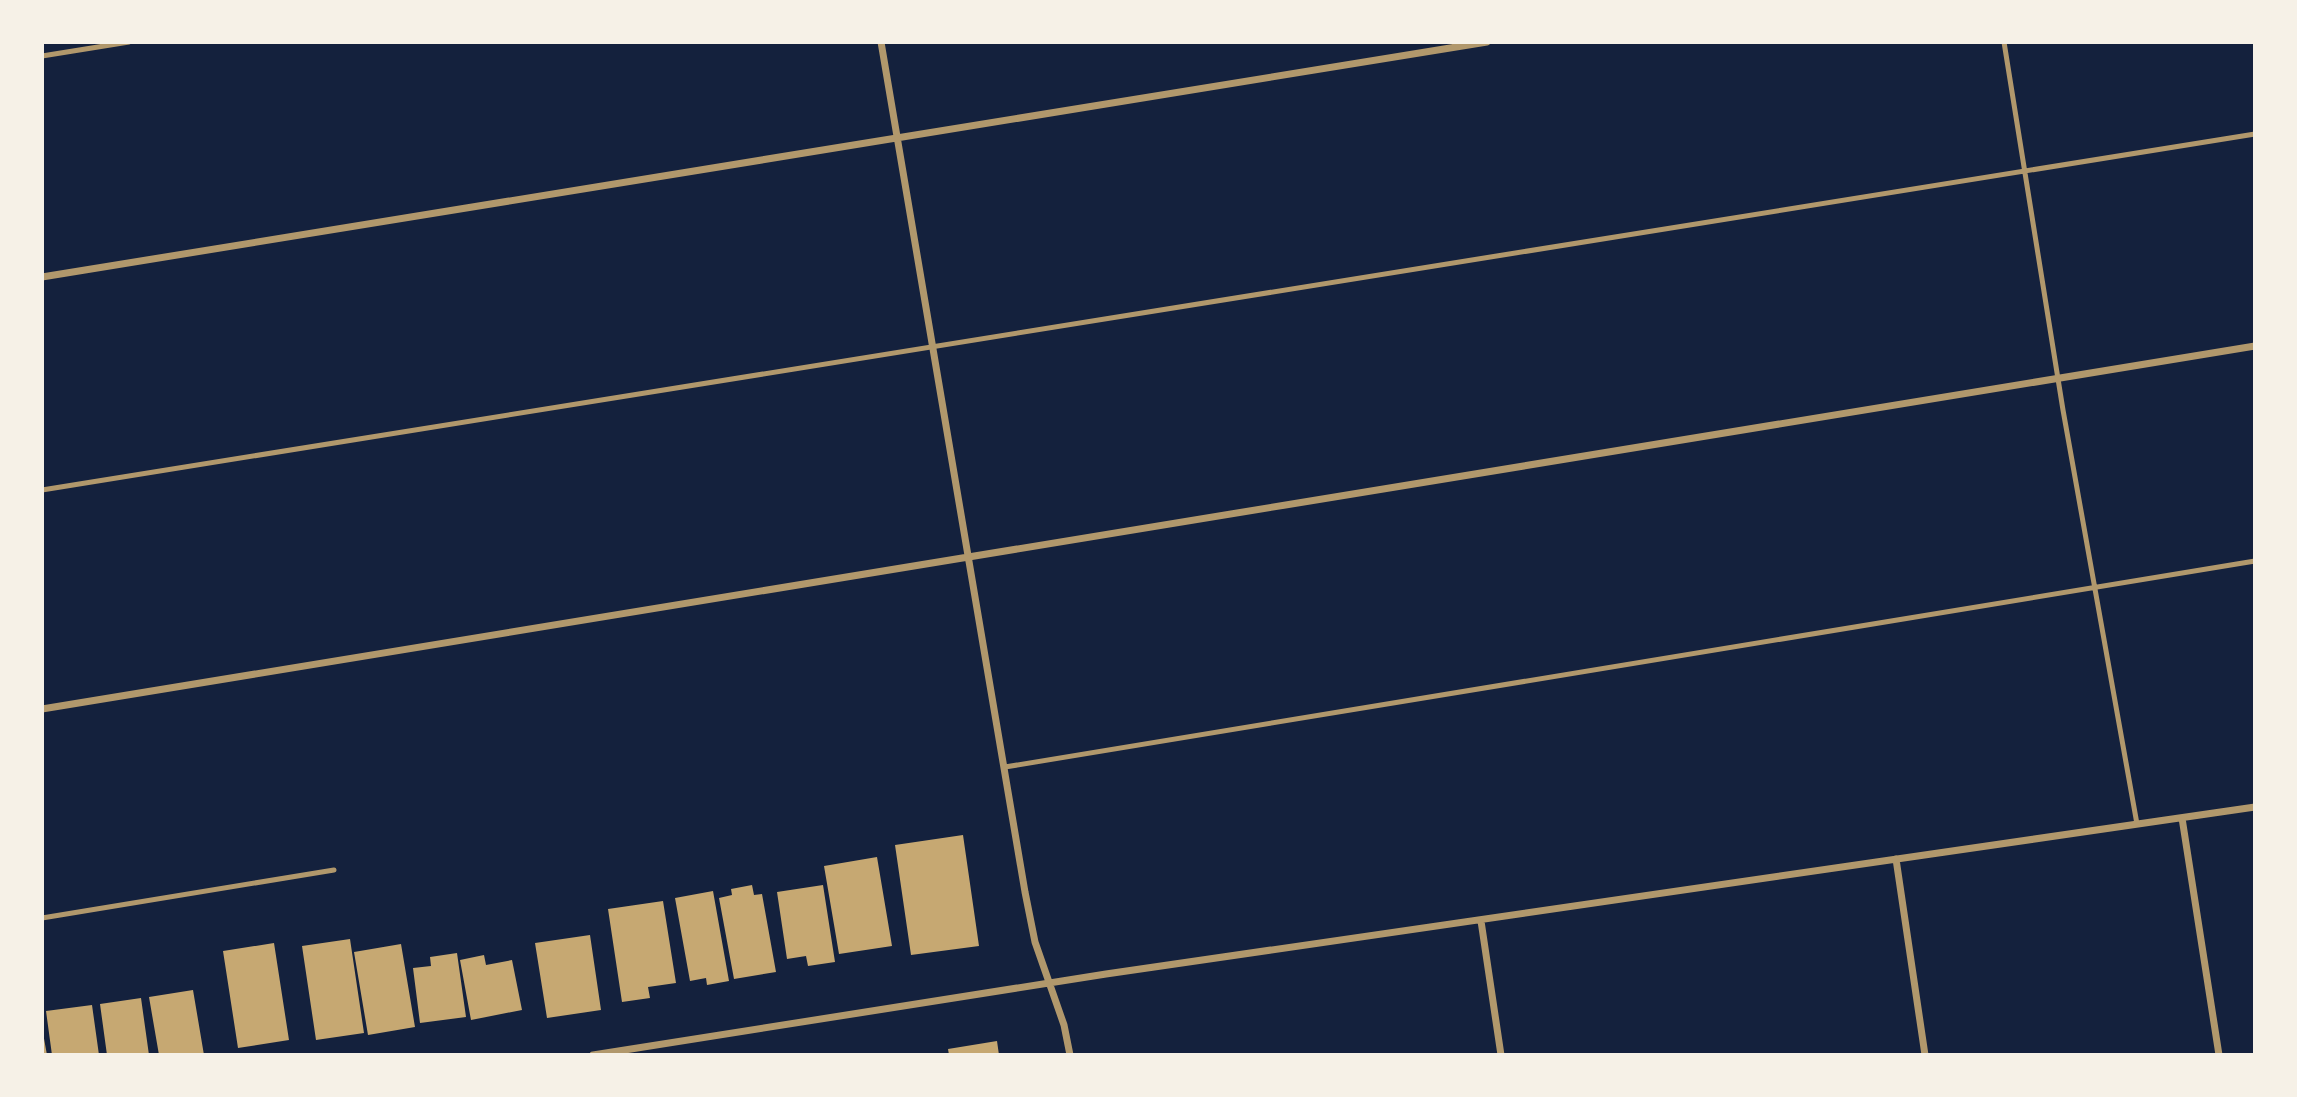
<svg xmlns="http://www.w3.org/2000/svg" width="2297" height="1097" viewBox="0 0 2297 1097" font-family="Karla,sans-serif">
  <rect width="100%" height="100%" fill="#14213d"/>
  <path fill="#c6a872" d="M963 835 979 946 911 955 895 845Z
    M877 857 892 946 839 954 824 866Z
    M752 885 754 895 762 894 776 972 734 979 719 898 732 895 731 889Z
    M823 885 835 962 808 966 806 956 787 959 777 892Z
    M713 891 729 981 707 985 706 978 690 981 675 898Z
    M663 901 676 983 648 987 650 998 622 1002 608 909Z
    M590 935 601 1010 547 1018 535 943Z
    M350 939 364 1033 316 1040 302 946Z
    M274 943 289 1040 238 1048 223 951Z
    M401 944 415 1027 368 1035 354 952Z
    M457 953 466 1017 420 1023 413 968 431 966 430 957Z
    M484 955 486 965 512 960 522 1010 471 1020 460 960Z
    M193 990 204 1055H159L149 997Z
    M141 998 149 1055H107L100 1004Z
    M92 1005 99 1055H52L46 1011Z
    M42 1033H43L47 1055H42Z
    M997 1041 999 1055H949L948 1049Z"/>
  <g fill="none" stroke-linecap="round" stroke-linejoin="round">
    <path stroke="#b1986c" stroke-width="5" d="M2004 42 2063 410 2137 824
      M42 56 129 42
      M42 490 2255 134
      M1005 767 2255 561
      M42 918 334 870"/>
    <path stroke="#b1986c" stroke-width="7" d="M881 42 1025 892 1035 942 1064 1025 1070 1055
      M42 277 1487 42
      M42 709 2255 346
      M2182 818 2219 1055
      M1896 859 1925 1055
      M1481 921 1501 1055
      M593 1055 1106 974 2255 807"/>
  </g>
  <rect width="2297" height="1097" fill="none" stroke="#f6f1e7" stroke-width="88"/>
</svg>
